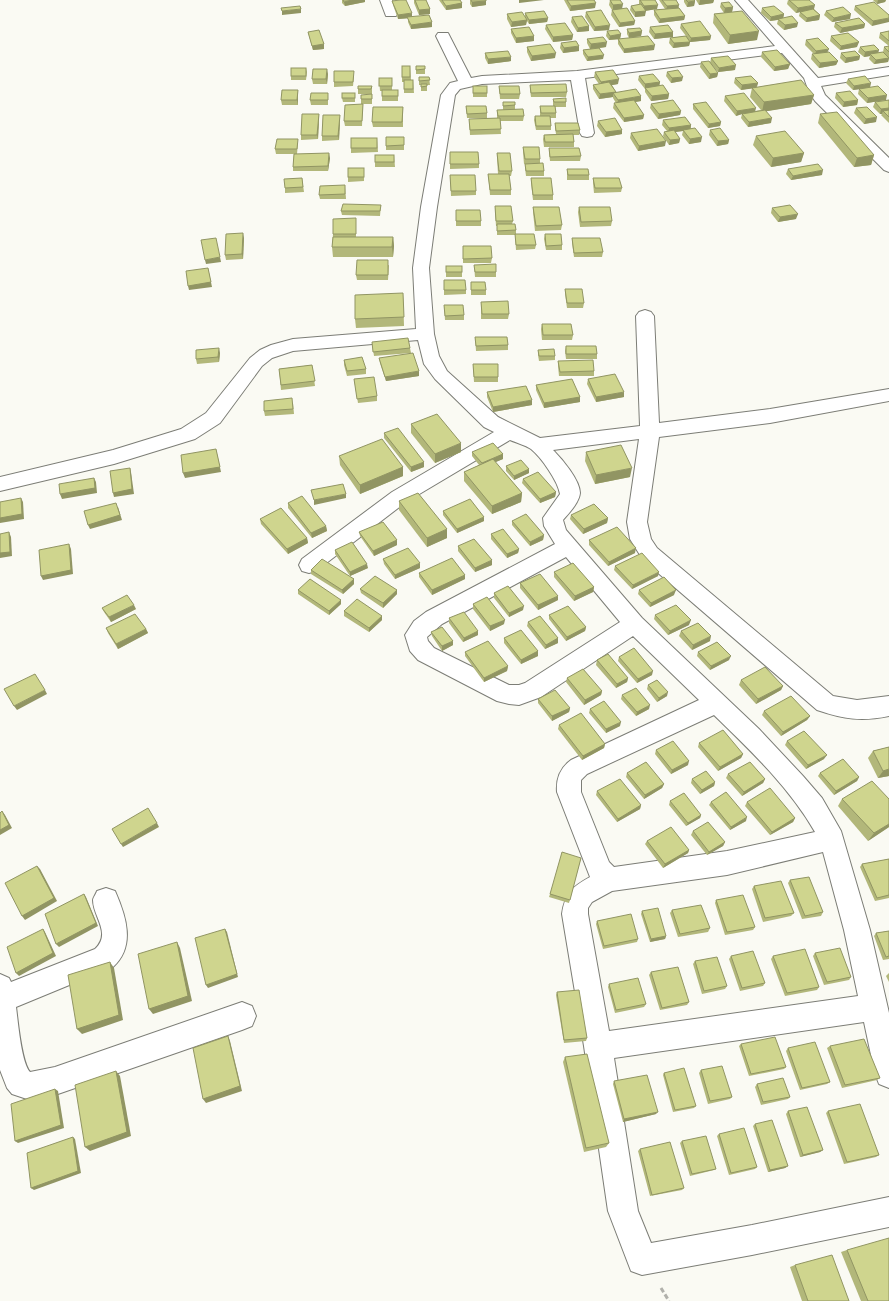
<svg xmlns="http://www.w3.org/2000/svg" width="889" height="1301" font-family="Manrope,sans-serif">
<style>
.lines{fill:none;stroke-linecap:round;stroke-linejoin:round}
.street-casing{stroke:#7c7d76;stroke-width:2}
.path{stroke:#b1b1ab;stroke-width:3;stroke-dasharray:5 2.5;stroke-linecap:butt}
.street{fill:#fff;fill-rule:evenodd}
.wall{fill:#b2b77a}
.shaded-wall{fill:#919563}
.building{fill:#cfd58e;stroke:#919563}
</style>
<rect width="100%" height="100%" fill="#fafaf3"/>
<g class="lines">
<defs>
<g id="street">
<path d="M 380,0 L 392,0 L 398,13 L 396,16 L 386,16 Z"/>
<path d="M 735,0 L 748,0 L 818,78 L 889,67 L 889,75 L 821,86 L 825,95 L 889,158 L 889,172 L 884,170 L 815,101 L 809,92 L 804,78 L 782,53 L 585,78 L 594,133 L 592,136 L 587,137 L 582,136 L 580,133 L 571,80 L 482,84 L 460,89 L 455,95 L 437,207 L 429,268 L 434,334 L 439,356 L 447,371 L 498,417 L 540,438 L 640,426 L 636,316 L 639,312 L 645,310 L 651,312 L 654,316 L 659,423 L 770,409 L 889,389 L 889,401 L 770,423 L 659,437 L 647,522 L 651,539 L 657,548 L 833,696 L 857,700 L 889,696 L 889,716 C 861,722 844,719 817,710 L 643,560 L 630,539 L 627,522 L 639,439 L 553,450 C 562,459 580,480 580,493 C 579,503 569,513 563,520 L 566,530 L 642,618 L 759,729 L 803,776 L 822,798 L 841,831 L 870,930 L 889,1013 L 889,1088 L 879,1084 L 875,1074 L 864,1022 L 614,1058 L 638,1211 L 651,1243 L 752,1225 L 889,1197 L 889,1227 L 752,1255 L 642,1275 L 631,1271 L 608,1211 L 584,1046 L 562,914 C 565,893 572,887 590,877 L 557,792 C 556,779 560,768 571,760 L 699,700 L 633,636 L 541,697 L 519,705 L 509,704 L 497,701 L 418,660 L 410,651 L 405,635 L 414,621 L 426,612 L 555,544 L 544,526 L 543,518 L 560,494 C 558,481 541,457 531,449 C 525,445 517,443 510,440 L 406,502 L 316,571 L 309,573 L 302,571 L 299,565 L 302,559 L 392,492 L 494,432 L 484,427 L 435,379 L 424,364 L 418,340 L 293,351 L 272,358 L 262,366 L 220,423 L 195,439 L 114,464 L 0,491 L 0,477 L 113,450 L 181,429 L 206,413 L 250,358 L 260,350 L 271,345 L 293,339 L 416,329 L 413,268 L 421,207 L 441,95 L 450,83 L 458,81 L 436,36 L 438,33 L 448,33 L 471,78 L 482,76 L 577,71 L 775,46 ZM 566,557 L 620,622 L 525,683 L 519,685 L 509,685 L 434,648 L 428,641 L 427,637 L 442,624 ZM 714,715 C 750,750 789,787 815,832 L 727,851 L 614,867 L 609,862 L 581,792 L 581,780 L 587,774 ZM 823,852 L 844,930 L 858,996 L 609,1031 L 588,914 L 588,908 L 592,902 L 612,891 L 727,875 Z"/>
<path d="M 106,888 L 115,891 C 126,916 136,946 113,967 L 16,1007 C 18,1021 21,1062 30,1072 L 55,1067 L 242,1002 L 252,1006 L 256,1016 L 252,1026 L 242,1030 L 55,1095 L 30,1100 L 12,1094 L 7,1088 L 0,1070 L 0,974 L 9,978 L 11,982 L 95,949 C 112,933 93,917 93,900 C 93,898 96,894 97,891 Z"/>
</g>
</defs>
<use href="#street" class="street-casing"/>
<path class="path" d="M 661,1288 L 669,1301"/>
<use href="#street" class="street"/>
</g>
<g class="wall">
<path d="M 342,0 L 365,0 L 365,2 L 345,6 L 342,3 Z"/>
<path d="M 414,0 L 426,0 L 430,9 L 430,14 L 419,15 L 414,3 Z"/>
<path d="M 439,0 L 460,0 L 462,8 L 446,10 Z"/>
<path d="M 470,0 L 486,0 L 486,5 L 472,7 L 470,4 Z"/>
<path d="M 564,0 L 594,0 L 595,8 L 570,11 Z"/>
<path d="M 610,0 L 622,9 L 635,21 L 634,25 L 619,27 L 611,15 L 612,10 L 609,5 Z"/>
<path d="M 639,0 L 655,0 L 657,9 L 645,11 L 645,16 L 635,17 L 630,10 L 631,6 L 640,5 L 639,4 Z"/>
<path d="M 659,0 L 676,0 L 679,8 L 685,16 L 684,20 L 659,23 L 654,15 L 654,10 L 665,9 Z"/>
<path d="M 684,0 L 694,0 L 695,1 L 694,6 L 687,7 L 684,2 Z"/>
<path d="M 696,0 L 714,0 L 713,3 L 699,5 Z"/>
<path d="M 788,0 L 814,9 L 820,15 L 819,20 L 806,22 L 799,16 L 800,12 L 796,13 L 787,4 Z"/>
<path d="M 873,0 L 886,0 L 885,2 L 877,4 Z"/>
<path d="M 392,1 L 412,16 L 432,27 L 411,29 L 408,22 L 408,18 L 398,19 L 393,5 Z"/>
<path d="M 721,3 L 733,7 L 732,12 L 757,40 L 728,44 L 713,23 L 714,14 L 724,13 L 720,7 Z"/>
<path d="M 855,6 L 889,15 L 872,26 L 854,10 Z"/>
<path d="M 762,8 L 784,14 L 783,18 L 797,27 L 784,30 L 777,24 L 778,20 L 770,21 L 761,13 Z"/>
<path d="M 826,11 L 850,19 L 832,22 L 824,15 Z"/>
<path d="M 586,12 L 609,30 L 594,31 L 585,17 Z"/>
<path d="M 525,13 L 548,18 L 547,22 L 529,24 L 525,18 Z"/>
<path d="M 507,14 L 527,20 L 526,25 L 511,27 L 507,19 Z"/>
<path d="M 572,17 L 589,26 L 589,31 L 577,32 L 571,22 Z"/>
<path d="M 835,23 L 865,24 L 864,28 L 840,33 L 834,27 Z"/>
<path d="M 681,24 L 711,36 L 710,40 L 690,42 L 689,46 L 673,48 L 669,43 L 670,38 L 686,36 L 680,28 Z"/>
<path d="M 546,25 L 573,35 L 572,40 L 553,42 L 545,29 Z"/>
<path d="M 650,27 L 673,32 L 673,37 L 654,39 L 649,32 Z"/>
<path d="M 511,29 L 534,36 L 534,41 L 516,43 L 511,33 Z"/>
<path d="M 627,29 L 642,31 L 641,36 L 629,38 L 627,34 Z"/>
<path d="M 607,31 L 621,34 L 620,39 L 609,40 L 606,36 Z"/>
<path d="M 889,31 L 889,58 L 888,62 L 874,64 L 869,59 L 870,56 L 864,57 L 858,52 L 860,47 L 878,53 L 883,52 L 884,47 L 889,46 L 879,38 L 880,33 Z"/>
<path d="M 308,32 L 324,44 L 324,49 L 313,50 L 309,36 Z"/>
<path d="M 831,36 L 857,47 L 840,50 L 830,41 Z"/>
<path d="M 587,39 L 606,47 L 600,48 L 603,59 L 587,61 L 583,54 L 583,50 L 590,49 L 587,43 Z"/>
<path d="M 618,39 L 654,50 L 624,53 L 618,44 Z"/>
<path d="M 806,40 L 828,52 L 838,61 L 836,65 L 819,68 L 811,59 L 812,54 L 814,54 L 805,45 Z"/>
<path d="M 561,43 L 579,51 L 563,53 L 560,48 Z"/>
<path d="M 527,47 L 555,58 L 531,61 L 527,52 Z"/>
<path d="M 762,52 L 790,64 L 788,69 L 774,71 L 761,57 Z"/>
<path d="M 485,53 L 511,61 L 488,64 L 485,58 Z"/>
<path d="M 841,53 L 860,56 L 859,60 L 845,63 L 840,58 Z"/>
<path d="M 711,58 L 735,70 L 718,72 L 710,63 Z"/>
<path d="M 701,62 L 718,73 L 717,77 L 709,79 L 700,67 Z"/>
<path d="M 402,66 L 410,66 L 411,80 L 413,80 L 414,93 L 404,93 L 404,82 L 402,82 Z"/>
<rect x="416" y="66" width="9" height="8"/>
<path d="M 306,68 L 307,72 L 306,80 L 291,80 L 291,76 Z"/>
<path d="M 595,72 L 618,84 L 612,85 L 616,92 L 616,93 L 641,101 L 635,102 L 644,115 L 643,119 L 624,122 L 613,108 L 614,103 L 616,103 L 613,98 L 613,97 L 599,99 L 593,89 L 593,85 L 599,84 L 594,77 Z"/>
<path d="M 667,72 L 682,81 L 671,83 L 666,76 Z"/>
<path d="M 328,74 L 327,84 L 313,84 L 312,79 Z"/>
<path d="M 354,76 L 353,86 L 334,87 L 334,82 Z"/>
<path d="M 639,76 L 660,82 L 659,86 L 669,94 L 668,99 L 651,101 L 645,92 L 645,89 L 638,80 Z"/>
<path d="M 419,77 L 429,77 L 430,85 L 427,85 L 427,91 L 421,91 L 421,85 L 419,85 Z"/>
<path d="M 379,78 L 392,78 L 392,90 L 398,90 L 398,101 L 382,101 L 382,91 L 380,91 Z"/>
<path d="M 735,78 L 758,83 L 757,87 L 814,95 L 811,104 L 766,111 L 771,123 L 748,127 L 741,118 L 742,114 L 736,116 L 724,101 L 725,96 L 755,111 L 761,110 L 750,97 L 752,88 L 741,90 L 734,83 Z"/>
<path d="M 848,79 L 870,87 L 886,100 L 867,103 L 858,94 L 859,89 L 853,90 L 846,83 Z"/>
<path d="M 530,85 L 567,92 L 566,97 L 531,97 L 530,90 Z"/>
<path d="M 372,86 L 372,94 L 358,94 L 358,89 Z"/>
<path d="M 473,86 L 487,93 L 487,97 L 473,97 Z"/>
<path d="M 499,86 L 520,94 L 519,99 L 500,99 Z"/>
<path d="M 298,90 L 298,105 L 282,105 L 281,100 Z"/>
<path d="M 836,93 L 858,100 L 857,105 L 843,107 L 835,98 Z"/>
<path d="M 372,94 L 372,104 L 361,104 L 361,99 Z"/>
<path d="M 328,98 L 328,105 L 311,105 L 310,100 Z"/>
<path d="M 342,98 L 355,98 L 355,102 L 343,102 Z"/>
<path d="M 553,99 L 566,102 L 566,107 L 555,107 L 556,113 L 556,118 L 550,118 L 551,126 L 551,130 L 536,130 L 534,120 L 535,116 L 540,116 L 540,106 L 553,106 Z"/>
<path d="M 889,100 L 889,123 L 881,115 L 882,114 L 880,114 L 873,107 L 875,102 Z"/>
<path d="M 503,102 L 515,102 L 515,109 L 524,116 L 523,121 L 500,121 L 501,134 L 470,135 L 469,119 L 497,118 L 497,110 L 503,110 Z"/>
<path d="M 363,104 L 362,126 L 345,126 L 344,121 Z"/>
<path d="M 651,104 L 681,111 L 680,115 L 658,119 L 650,108 Z"/>
<path d="M 693,104 L 721,122 L 720,126 L 708,128 L 693,109 Z"/>
<path d="M 466,106 L 487,113 L 487,118 L 467,118 Z"/>
<path d="M 403,107 L 403,127 L 373,127 L 372,122 Z"/>
<path d="M 856,108 L 876,122 L 864,124 L 854,113 Z"/>
<path d="M 319,114 L 319,119 L 318,139 L 301,140 L 301,135 Z"/>
<path d="M 820,114 L 874,155 L 871,165 L 854,167 L 818,123 Z"/>
<path d="M 340,120 L 339,140 L 322,141 L 322,136 Z"/>
<path d="M 663,120 L 691,125 L 691,129 L 701,142 L 689,144 L 682,135 L 683,131 L 675,132 L 680,139 L 679,143 L 669,145 L 663,136 L 664,132 L 667,131 L 662,125 Z"/>
<path d="M 598,121 L 622,134 L 605,137 L 597,126 Z"/>
<path d="M 555,123 L 580,130 L 579,135 L 573,135 L 574,142 L 574,147 L 544,147 L 543,139 L 544,135 L 556,134 L 555,128 Z"/>
<path d="M 710,130 L 729,140 L 728,144 L 717,146 L 709,135 Z"/>
<path d="M 631,133 L 665,146 L 638,151 L 630,138 Z"/>
<path d="M 756,136 L 804,153 L 801,162 L 771,167 L 753,145 Z"/>
<path d="M 404,137 L 404,150 L 386,150 L 386,146 Z"/>
<path d="M 377,138 L 378,152 L 351,153 L 351,148 Z"/>
<path d="M 298,143 L 297,154 L 330,158 L 328,171 L 293,171 L 293,167 L 294,154 L 276,154 L 275,149 Z"/>
<path d="M 523,147 L 540,159 L 540,164 L 544,171 L 544,176 L 526,176 L 525,168 L 525,164 L 524,164 L 523,152 Z"/>
<path d="M 549,148 L 581,156 L 580,161 L 550,161 L 549,153 Z"/>
<path d="M 450,152 L 479,164 L 479,168 L 450,169 Z"/>
<path d="M 497,153 L 512,171 L 511,176 L 509,176 L 511,190 L 511,195 L 490,195 L 488,174 L 498,174 L 497,157 Z"/>
<path d="M 394,155 L 395,167 L 375,167 L 375,162 Z"/>
<path d="M 364,168 L 364,181 L 348,182 L 348,177 Z"/>
<path d="M 567,169 L 589,175 L 589,180 L 567,180 Z"/>
<path d="M 788,169 L 822,175 L 791,180 L 786,174 Z"/>
<path d="M 450,175 L 476,191 L 476,195 L 451,196 Z"/>
<path d="M 302,178 L 304,192 L 285,193 L 285,188 Z"/>
<path d="M 531,178 L 553,195 L 553,200 L 533,200 L 531,183 Z"/>
<path d="M 593,178 L 622,188 L 621,192 L 594,193 L 593,183 Z"/>
<path d="M 345,185 L 346,199 L 320,199 L 319,195 Z"/>
<path d="M 381,205 L 380,216 L 342,215 L 341,211 Z"/>
<path d="M 495,206 L 513,221 L 512,224 L 516,230 L 516,234 L 536,245 L 535,249 L 516,250 L 515,235 L 497,235 L 497,226 L 496,226 L 495,211 Z"/>
<path d="M 533,207 L 562,225 L 561,230 L 535,231 L 533,212 Z"/>
<path d="M 579,207 L 612,221 L 611,226 L 580,227 L 578,212 Z"/>
<path d="M 772,208 L 796,219 L 778,222 L 771,213 Z"/>
<path d="M 456,210 L 481,221 L 481,226 L 456,226 Z"/>
<path d="M 356,223 L 356,237 L 393,237 L 394,246 L 393,257 L 333,257 L 332,247 L 333,234 Z"/>
<path d="M 545,234 L 562,245 L 562,250 L 546,250 L 544,239 Z"/>
<path d="M 244,238 L 243,259 L 226,260 L 225,255 Z"/>
<path d="M 572,238 L 603,252 L 602,257 L 574,257 L 572,243 Z"/>
<path d="M 463,251 L 492,258 L 491,263 L 463,263 Z"/>
<path d="M 389,265 L 388,280 L 357,280 L 356,275 Z"/>
<path d="M 474,265 L 496,272 L 496,277 L 475,277 Z"/>
<rect x="446" y="266" width="16" height="11"/>
<path d="M 444,280 L 466,290 L 466,294 L 444,295 Z"/>
<path d="M 471,282 L 486,290 L 486,295 L 471,295 Z"/>
<path d="M 565,289 L 584,303 L 583,308 L 567,308 L 565,294 Z"/>
<path d="M 403,293 L 404,326 L 356,328 L 355,319 Z"/>
<path d="M 481,302 L 509,314 L 508,319 L 481,319 Z"/>
<path d="M 444,305 L 464,315 L 464,320 L 445,320 Z"/>
<path d="M 542,324 L 573,335 L 572,340 L 542,340 L 541,329 Z"/>
<path d="M 475,337 L 508,345 L 508,350 L 476,351 Z"/>
<path d="M 372,342 L 410,348 L 411,353 L 374,356 Z"/>
<path d="M 566,346 L 597,354 L 597,359 L 566,359 L 565,351 Z"/>
<path d="M 538,350 L 555,356 L 555,360 L 539,361 L 538,355 Z"/>
<path d="M 220,353 L 219,362 L 197,364 L 196,359 Z"/>
<path d="M 379,358 L 419,376 L 386,381 L 380,363 Z"/>
<path d="M 344,360 L 366,369 L 366,374 L 347,376 L 344,365 Z"/>
<path d="M 558,361 L 594,371 L 594,376 L 559,376 L 558,366 Z"/>
<path d="M 473,364 L 498,377 L 498,382 L 474,382 Z"/>
<path d="M 312,365 L 315,386 L 281,390 L 279,369 Z"/>
<path d="M 354,379 L 377,396 L 377,401 L 358,403 Z"/>
<path d="M 588,379 L 624,397 L 596,402 L 587,384 Z"/>
<path d="M 536,385 L 580,397 L 580,402 L 544,408 L 536,390 Z"/>
<path d="M 487,392 L 532,405 L 493,412 L 487,397 Z"/>
<path d="M 293,403 L 294,414 L 265,416 L 264,411 Z"/>
<path d="M 411,424 L 461,452 L 435,463 L 411,433 Z"/>
<path d="M 384,433 L 424,467 L 411,472 L 384,438 Z"/>
<path d="M 472,452 L 503,454 L 503,459 L 495,462 L 522,493 L 521,502 L 492,514 L 464,481 L 464,472 L 479,465 L 472,456 Z"/>
<path d="M 586,452 L 630,477 L 595,484 L 585,461 Z"/>
<path d="M 339,456 L 403,467 L 403,476 L 360,494 L 340,465 Z"/>
<path d="M 506,466 L 529,469 L 529,473 L 514,480 L 506,471 Z"/>
<path d="M 523,479 L 556,492 L 555,497 L 540,503 L 522,483 Z"/>
<path d="M 399,501 L 447,538 L 427,547 L 399,510 Z"/>
<path d="M 288,503 L 326,526 L 327,531 L 312,538 L 288,508 Z"/>
<path d="M 443,511 L 484,521 L 457,533 L 443,515 Z"/>
<path d="M 571,515 L 608,518 L 607,523 L 583,534 L 570,519 Z"/>
<path d="M 260,519 L 307,538 L 308,543 L 288,554 L 261,524 Z"/>
<path d="M 512,521 L 544,535 L 543,540 L 530,546 L 512,525 Z"/>
<path d="M 359,532 L 397,540 L 397,545 L 374,556 L 360,536 Z"/>
<path d="M 491,534 L 519,549 L 518,553 L 507,558 L 491,539 Z"/>
<path d="M 589,540 L 635,553 L 608,566 L 589,545 Z"/>
<path d="M 458,546 L 492,565 L 475,572 L 458,551 Z"/>
<path d="M 335,550 L 368,568 L 350,576 L 335,554 Z"/>
<path d="M 383,559 L 420,568 L 395,579 L 384,564 Z"/>
<path d="M 615,566 L 658,576 L 632,589 L 614,570 Z"/>
<path d="M 311,570 L 354,579 L 354,584 L 343,594 L 311,574 Z"/>
<path d="M 554,572 L 594,587 L 593,592 L 574,601 L 554,577 Z"/>
<path d="M 419,573 L 465,575 L 465,579 L 432,595 L 419,577 Z"/>
<path d="M 520,583 L 558,600 L 538,610 L 520,588 Z"/>
<path d="M 360,589 L 397,590 L 397,594 L 383,608 L 361,593 Z"/>
<path d="M 298,590 L 341,604 L 329,615 L 298,594 Z"/>
<path d="M 639,590 L 674,595 L 650,607 L 638,594 Z"/>
<path d="M 494,593 L 523,610 L 509,617 L 494,598 Z"/>
<path d="M 473,604 L 504,624 L 490,631 L 473,609 Z"/>
<path d="M 102,608 L 136,609 L 111,622 L 104,612 Z"/>
<path d="M 344,611 L 382,616 L 382,620 L 369,632 L 344,616 Z"/>
<path d="M 549,615 L 586,627 L 585,631 L 566,641 L 549,619 Z"/>
<path d="M 655,615 L 689,625 L 668,635 L 654,619 Z"/>
<path d="M 449,618 L 478,631 L 478,635 L 463,642 L 449,623 Z"/>
<path d="M 528,622 L 558,638 L 558,643 L 545,649 L 527,626 Z"/>
<path d="M 106,628 L 146,629 L 148,633 L 118,649 L 108,633 Z"/>
<path d="M 681,631 L 710,641 L 692,650 L 679,636 Z"/>
<path d="M 431,632 L 453,645 L 442,651 L 432,636 Z"/>
<path d="M 504,638 L 538,651 L 538,656 L 521,664 L 504,643 Z"/>
<path d="M 465,652 L 508,666 L 507,671 L 484,682 L 465,656 Z"/>
<path d="M 698,652 L 729,660 L 710,670 L 697,656 Z"/>
<path d="M 619,657 L 652,675 L 637,683 L 618,661 Z"/>
<path d="M 597,660 L 628,678 L 627,682 L 616,688 L 596,665 Z"/>
<path d="M 567,678 L 602,691 L 601,695 L 584,705 L 566,682 Z"/>
<path d="M 741,680 L 783,686 L 781,690 L 756,704 L 739,685 Z"/>
<path d="M 648,685 L 667,696 L 657,702 L 647,689 Z"/>
<path d="M 622,695 L 649,709 L 636,716 L 621,699 Z"/>
<path d="M 538,699 L 570,708 L 569,712 L 552,721 L 538,703 Z"/>
<path d="M 590,709 L 620,726 L 606,733 L 589,713 Z"/>
<path d="M 764,711 L 810,716 L 807,720 L 781,736 L 762,715 Z"/>
<path d="M 559,725 L 605,744 L 604,748 L 582,760 L 558,729 Z"/>
<path d="M 787,741 L 824,759 L 806,769 L 785,745 Z"/>
<path d="M 699,743 L 743,754 L 741,758 L 718,771 L 698,747 Z"/>
<path d="M 889,747 L 889,776 L 878,778 L 868,758 L 873,751 Z"/>
<path d="M 656,750 L 688,765 L 671,774 L 655,754 Z"/>
<path d="M 627,773 L 664,784 L 662,788 L 644,799 L 626,777 Z"/>
<path d="M 820,773 L 859,777 L 857,781 L 834,795 L 818,776 Z"/>
<path d="M 728,774 L 765,779 L 763,783 L 742,796 L 726,778 Z"/>
<path d="M 692,779 L 715,782 L 714,786 L 700,794 L 691,783 Z"/>
<path d="M 597,791 L 641,805 L 640,809 L 617,822 L 596,795 Z"/>
<path d="M 842,799 L 889,799 L 889,827 L 868,841 L 838,806 Z"/>
<path d="M 670,801 L 701,815 L 700,818 L 686,826 L 669,805 Z"/>
<path d="M 711,802 L 746,821 L 730,830 L 709,805 Z"/>
<path d="M 747,802 L 795,818 L 793,822 L 770,835 L 745,806 Z"/>
<path d="M 693,831 L 725,842 L 723,846 L 707,855 L 691,835 Z"/>
<path d="M 647,841 L 689,850 L 688,853 L 663,868 L 645,844 Z"/>
<path d="M 581,858 L 569,903 L 549,897 L 550,894 Z"/>
<path d="M 889,859 L 889,898 L 875,901 L 860,867 L 862,864 Z"/>
<path d="M 790,880 L 823,912 L 821,916 L 802,919 L 788,883 Z"/>
<path d="M 754,886 L 794,913 L 791,916 L 763,922 L 752,889 Z"/>
<path d="M 716,900 L 755,927 L 753,930 L 725,935 L 715,903 Z"/>
<path d="M 672,910 L 710,928 L 708,932 L 678,937 L 670,913 Z"/>
<path d="M 642,911 L 666,936 L 665,939 L 650,942 L 641,914 Z"/>
<path d="M 597,921 L 638,939 L 637,942 L 603,949 L 596,924 Z"/>
<path d="M 889,931 L 889,959 L 883,960 L 874,936 L 876,933 Z"/>
<path d="M 815,953 L 851,977 L 849,980 L 824,985 L 813,956 Z"/>
<path d="M 731,956 L 765,983 L 763,986 L 740,991 L 729,959 Z"/>
<path d="M 773,956 L 819,987 L 817,990 L 785,996 L 771,959 Z"/>
<path d="M 695,961 L 727,986 L 725,989 L 702,994 L 693,964 Z"/>
<path d="M 651,972 L 689,1002 L 687,1005 L 660,1010 L 649,975 Z"/>
<path d="M 889,973 L 889,982 L 886,976 Z"/>
<path d="M 609,984 L 646,1004 L 644,1007 L 615,1013 L 608,987 Z"/>
<path d="M 557,992 L 587,1038 L 586,1041 L 564,1043 L 556,995 Z"/>
<path d="M 741,1044 L 786,1067 L 784,1069 L 749,1076 L 739,1046 Z"/>
<path d="M 830,1046 L 880,1078 L 877,1080 L 842,1088 L 827,1048 Z"/>
<path d="M 788,1048 L 830,1082 L 827,1084 L 800,1090 L 786,1051 Z"/>
<path d="M 565,1057 L 609,1143 L 606,1147 L 584,1152 L 563,1062 Z"/>
<path d="M 701,1070 L 732,1097 L 730,1099 L 708,1104 L 699,1073 Z"/>
<path d="M 664,1073 L 696,1106 L 694,1108 L 673,1112 L 663,1075 Z"/>
<path d="M 614,1081 L 656,1114 L 623,1122 L 613,1084 Z"/>
<path d="M 757,1084 L 790,1097 L 788,1099 L 761,1105 L 755,1087 Z"/>
<path d="M 788,1111 L 823,1150 L 820,1152 L 800,1157 L 786,1114 Z"/>
<path d="M 828,1111 L 879,1155 L 876,1157 L 844,1164 L 826,1113 Z"/>
<path d="M 755,1124 L 788,1166 L 785,1168 L 768,1172 L 753,1126 Z"/>
<path d="M 719,1134 L 757,1167 L 755,1169 L 729,1175 L 717,1136 Z"/>
<path d="M 682,1141 L 716,1169 L 714,1170 L 690,1176 L 680,1143 Z"/>
<path d="M 640,1149 L 684,1188 L 682,1190 L 650,1196 L 638,1151 Z"/>
<path d="M 847,1250 L 889,1301 L 861,1301 L 841,1252 Z"/>
<path d="M 795,1265 L 849,1301 L 802,1301 L 790,1267 Z"/>
</g>
<g class="shaded-wall">
<path d="M 352,0 L 365,0 L 365,2 L 345,6 L 344,2 Z"/>
<path d="M 519,0 L 544,0 L 519,3 Z"/>
<path d="M 700,0 L 714,0 L 713,3 L 699,5 Z"/>
<path d="M 878,0 L 886,0 L 885,2 L 877,4 Z"/>
<path d="M 486,1 L 486,5 L 472,7 L 472,2 Z"/>
<path d="M 695,1 L 694,6 L 687,7 L 688,2 Z"/>
<path d="M 462,3 L 462,8 L 446,10 L 446,6 Z"/>
<path d="M 596,3 L 595,8 L 570,11 L 571,6 Z"/>
<path d="M 623,4 L 622,9 L 613,10 L 613,5 Z"/>
<path d="M 658,5 L 657,9 L 644,11 L 644,6 Z"/>
<path d="M 679,5 L 678,9 L 666,11 L 667,6 Z"/>
<path d="M 815,5 L 814,9 L 796,13 L 798,8 Z"/>
<path d="M 733,7 L 732,12 L 724,13 L 725,8 Z"/>
<path d="M 301,9 L 301,13 L 282,15 L 282,11 Z"/>
<path d="M 430,9 L 430,14 L 419,15 L 419,10 Z"/>
<path d="M 646,11 L 645,16 L 635,17 L 635,12 Z"/>
<path d="M 412,13 L 412,18 L 398,19 L 398,15 Z"/>
<path d="M 784,14 L 783,19 L 770,21 L 771,17 Z"/>
<path d="M 851,14 L 850,19 L 832,22 L 834,18 Z"/>
<path d="M 820,15 L 819,20 L 806,22 L 807,18 Z"/>
<path d="M 685,16 L 684,20 L 659,23 L 660,19 Z"/>
<path d="M 548,18 L 547,22 L 529,24 L 529,20 Z"/>
<path d="M 889,18 L 889,22 L 872,26 L 873,21 Z"/>
<path d="M 527,20 L 526,25 L 511,27 L 512,22 Z"/>
<path d="M 635,21 L 634,25 L 619,27 L 620,23 Z"/>
<path d="M 432,22 L 432,27 L 411,29 L 411,25 Z"/>
<path d="M 798,23 L 797,27 L 784,30 L 785,25 Z"/>
<path d="M 865,24 L 864,28 L 840,33 L 842,28 Z"/>
<path d="M 610,25 L 609,30 L 594,31 L 595,27 Z"/>
<path d="M 589,26 L 589,31 L 577,32 L 578,28 Z"/>
<path d="M 642,31 L 641,36 L 629,38 L 629,33 Z"/>
<path d="M 759,31 L 757,40 L 728,44 L 730,35 Z"/>
<path d="M 673,32 L 673,37 L 654,39 L 655,34 Z"/>
<path d="M 621,34 L 620,39 L 609,40 L 610,36 Z"/>
<path d="M 573,35 L 572,40 L 553,42 L 553,37 Z"/>
<path d="M 534,36 L 534,41 L 516,43 L 516,38 Z"/>
<path d="M 711,36 L 710,40 L 690,42 L 691,38 Z"/>
<path d="M 607,42 L 606,47 L 590,49 L 591,44 Z"/>
<path d="M 690,42 L 689,46 L 673,48 L 674,43 Z"/>
<path d="M 859,42 L 857,47 L 840,50 L 841,46 Z"/>
<path d="M 324,44 L 324,49 L 313,50 L 312,46 Z"/>
<path d="M 655,45 L 654,50 L 624,53 L 624,49 Z"/>
<path d="M 579,46 L 579,51 L 563,53 L 564,48 Z"/>
<path d="M 829,49 L 827,53 L 815,55 L 816,51 Z"/>
<path d="M 879,50 L 878,54 L 870,54 L 870,56 L 864,57 L 865,52 Z"/>
<path d="M 556,53 L 555,58 L 531,61 L 532,56 Z"/>
<path d="M 604,55 L 603,59 L 587,61 L 588,57 Z"/>
<path d="M 860,56 L 859,60 L 845,63 L 846,58 Z"/>
<path d="M 511,57 L 511,61 L 488,64 L 488,59 Z"/>
<path d="M 889,58 L 888,62 L 874,64 L 876,60 Z"/>
<path d="M 838,61 L 836,65 L 819,68 L 820,63 Z"/>
<path d="M 790,64 L 788,69 L 774,71 L 775,67 Z"/>
<path d="M 736,65 L 735,70 L 718,72 L 719,68 Z"/>
<path d="M 327,69 L 328,74 L 327,84 L 326,79 Z"/>
<path d="M 718,73 L 717,77 L 709,79 L 710,74 Z"/>
<path d="M 683,77 L 682,81 L 671,83 L 672,78 Z"/>
<path d="M 619,79 L 618,84 L 601,87 L 601,82 Z"/>
<path d="M 660,82 L 659,87 L 645,88 L 645,89 L 645,84 Z"/>
<path d="M 758,83 L 756,88 L 741,90 L 742,85 Z"/>
<path d="M 871,83 L 870,88 L 853,90 L 854,86 Z"/>
<path d="M 298,90 L 298,105 L 297,100 Z"/>
<path d="M 616,92 L 616,96 L 613,93 L 613,97 L 599,99 L 600,94 Z"/>
<path d="M 669,94 L 668,99 L 651,101 L 652,96 Z"/>
<path d="M 814,95 L 811,104 L 762,112 L 764,102 Z"/>
<path d="M 887,95 L 886,100 L 867,103 L 868,98 Z"/>
<path d="M 641,96 L 641,101 L 617,105 L 618,100 Z"/>
<path d="M 858,100 L 857,105 L 843,107 L 844,102 Z"/>
<path d="M 756,108 L 755,112 L 742,114 L 736,116 L 737,111 Z"/>
<path d="M 889,108 L 889,112 L 883,111 L 882,114 L 880,114 L 881,109 Z"/>
<path d="M 681,111 L 680,115 L 658,119 L 659,114 Z"/>
<path d="M 319,114 L 319,119 L 318,139 L 317,135 Z"/>
<path d="M 340,115 L 340,120 L 339,140 L 338,136 Z"/>
<path d="M 644,115 L 643,119 L 624,122 L 624,118 Z"/>
<path d="M 877,117 L 876,122 L 864,124 L 866,119 Z"/>
<path d="M 772,118 L 771,123 L 748,127 L 749,122 Z"/>
<path d="M 721,122 L 720,126 L 708,128 L 709,124 Z"/>
<path d="M 691,125 L 690,130 L 668,133 L 669,128 Z"/>
<path d="M 622,130 L 622,134 L 605,137 L 606,132 Z"/>
<path d="M 702,137 L 701,142 L 689,144 L 690,139 Z"/>
<path d="M 680,139 L 679,143 L 669,145 L 670,140 Z"/>
<path d="M 729,140 L 728,144 L 717,146 L 718,141 Z"/>
<path d="M 666,141 L 665,146 L 638,151 L 639,146 Z"/>
<path d="M 329,153 L 330,158 L 328,171 L 328,166 Z"/>
<path d="M 804,153 L 801,162 L 771,167 L 773,158 Z"/>
<path d="M 874,155 L 871,165 L 854,167 L 857,158 Z"/>
<path d="M 823,170 L 822,175 L 791,180 L 793,176 Z"/>
<path d="M 798,214 L 796,219 L 778,222 L 780,217 Z"/>
<path d="M 243,233 L 244,238 L 243,259 L 242,254 Z"/>
<path d="M 393,237 L 394,246 L 393,257 L 392,247 Z"/>
<path d="M 220,257 L 221,262 L 206,264 L 205,260 Z"/>
<path d="M 208,268 L 212,287 L 189,290 L 188,286 Z"/>
<path d="M 219,348 L 220,353 L 219,362 L 218,357 Z"/>
<path d="M 419,371 L 419,376 L 386,381 L 385,377 Z"/>
<path d="M 624,392 L 624,397 L 596,402 L 596,397 Z"/>
<path d="M 580,397 L 580,402 L 544,408 L 544,403 Z"/>
<path d="M 532,400 L 532,405 L 493,412 L 493,407 Z"/>
<path d="M 461,443 L 461,452 L 435,463 L 435,454 Z"/>
<path d="M 216,449 L 221,472 L 185,478 L 183,473 Z"/>
<path d="M 503,454 L 503,459 L 482,468 L 482,463 Z"/>
<path d="M 424,462 L 424,467 L 411,472 L 411,467 Z"/>
<path d="M 403,467 L 403,476 L 360,494 L 360,485 Z"/>
<path d="M 130,468 L 131,472 L 134,494 L 114,497 L 113,493 Z"/>
<path d="M 632,468 L 630,477 L 595,484 L 596,475 Z"/>
<path d="M 529,469 L 529,473 L 514,480 L 514,476 Z"/>
<path d="M 94,478 L 96,482 L 97,493 L 62,499 L 60,494 Z"/>
<path d="M 556,492 L 555,497 L 540,503 L 540,499 Z"/>
<path d="M 522,493 L 521,502 L 492,514 L 492,506 Z"/>
<path d="M 346,494 L 346,498 L 314,505 L 314,500 Z"/>
<path d="M 21,498 L 23,502 L 24,519 L 0,523 L 0,518 Z"/>
<path d="M 118,507 L 122,520 L 90,529 L 88,525 Z"/>
<path d="M 484,517 L 484,521 L 457,533 L 457,529 Z"/>
<path d="M 608,518 L 607,523 L 583,534 L 584,529 Z"/>
<path d="M 326,526 L 327,531 L 312,538 L 311,533 Z"/>
<path d="M 447,529 L 447,538 L 427,547 L 427,538 Z"/>
<path d="M 9,532 L 11,537 L 12,556 L 0,558 L 0,553 Z"/>
<path d="M 544,535 L 543,540 L 530,546 L 530,542 Z"/>
<path d="M 307,538 L 308,543 L 288,554 L 287,549 Z"/>
<path d="M 397,540 L 397,545 L 374,556 L 373,551 Z"/>
<path d="M 69,544 L 71,549 L 73,574 L 43,580 L 41,576 Z"/>
<path d="M 636,548 L 635,553 L 608,566 L 609,562 Z"/>
<path d="M 519,549 L 518,553 L 507,558 L 507,554 Z"/>
<path d="M 492,560 L 492,565 L 475,572 L 475,568 Z"/>
<path d="M 420,563 L 420,568 L 395,579 L 395,575 Z"/>
<path d="M 367,564 L 368,568 L 350,576 L 350,572 Z"/>
<path d="M 659,572 L 658,576 L 632,589 L 633,585 Z"/>
<path d="M 465,575 L 465,579 L 432,595 L 432,590 Z"/>
<path d="M 354,579 L 354,584 L 343,594 L 342,590 Z"/>
<path d="M 594,587 L 593,592 L 574,601 L 575,596 Z"/>
<path d="M 397,590 L 397,594 L 383,608 L 383,603 Z"/>
<path d="M 676,590 L 674,595 L 650,607 L 651,603 Z"/>
<path d="M 558,596 L 558,600 L 538,610 L 538,605 Z"/>
<path d="M 341,600 L 341,604 L 329,615 L 329,611 Z"/>
<path d="M 134,605 L 136,609 L 111,622 L 109,617 Z"/>
<path d="M 524,606 L 523,610 L 509,617 L 509,613 Z"/>
<path d="M 382,616 L 382,620 L 369,632 L 369,628 Z"/>
<path d="M 505,620 L 504,624 L 490,631 L 490,626 Z"/>
<path d="M 691,620 L 689,625 L 668,635 L 670,631 Z"/>
<path d="M 586,627 L 585,631 L 566,641 L 567,637 Z"/>
<path d="M 146,629 L 148,633 L 118,649 L 116,644 Z"/>
<path d="M 478,631 L 478,635 L 463,642 L 464,638 Z"/>
<path d="M 711,636 L 710,641 L 692,650 L 693,645 Z"/>
<path d="M 558,638 L 558,643 L 545,649 L 546,645 Z"/>
<path d="M 453,641 L 453,645 L 442,651 L 442,646 Z"/>
<path d="M 538,651 L 538,656 L 521,664 L 521,660 Z"/>
<path d="M 731,656 L 729,660 L 710,670 L 711,666 Z"/>
<path d="M 508,666 L 507,671 L 484,682 L 484,678 Z"/>
<path d="M 653,671 L 652,675 L 637,683 L 638,679 Z"/>
<path d="M 628,678 L 627,682 L 616,688 L 617,684 Z"/>
<path d="M 783,686 L 781,690 L 756,704 L 758,699 Z"/>
<path d="M 45,690 L 47,694 L 17,710 L 14,706 Z"/>
<path d="M 602,691 L 601,695 L 584,705 L 585,700 Z"/>
<path d="M 668,692 L 667,696 L 657,702 L 659,698 Z"/>
<path d="M 650,705 L 649,709 L 636,716 L 637,712 Z"/>
<path d="M 570,708 L 569,712 L 552,721 L 552,716 Z"/>
<path d="M 810,716 L 807,720 L 781,736 L 783,732 Z"/>
<path d="M 621,722 L 620,726 L 606,733 L 606,729 Z"/>
<path d="M 605,744 L 604,748 L 582,760 L 583,756 Z"/>
<path d="M 743,754 L 741,758 L 718,771 L 720,767 Z"/>
<path d="M 827,755 L 824,759 L 806,769 L 808,765 Z"/>
<path d="M 689,761 L 688,765 L 671,774 L 672,770 Z"/>
<path d="M 889,769 L 889,776 L 878,778 L 883,771 Z"/>
<path d="M 859,777 L 857,781 L 834,795 L 836,791 Z"/>
<path d="M 765,779 L 763,783 L 742,796 L 744,792 Z"/>
<path d="M 715,782 L 714,786 L 700,794 L 702,790 Z"/>
<path d="M 664,784 L 662,788 L 644,799 L 645,795 Z"/>
<path d="M 641,805 L 640,809 L 617,822 L 618,819 Z"/>
<path d="M 2,811 L 5,815 L 12,828 L 0,835 L 0,830 Z"/>
<path d="M 701,815 L 700,818 L 686,826 L 688,823 Z"/>
<path d="M 747,817 L 746,821 L 730,830 L 731,827 Z"/>
<path d="M 795,818 L 793,822 L 770,835 L 772,832 Z"/>
<path d="M 157,823 L 159,827 L 123,847 L 121,844 Z"/>
<path d="M 889,824 L 889,827 L 868,841 L 874,833 Z"/>
<path d="M 725,842 L 723,846 L 707,855 L 709,852 Z"/>
<path d="M 689,850 L 688,853 L 663,868 L 665,864 Z"/>
<path d="M 37,866 L 40,869 L 57,901 L 25,920 L 22,916 Z"/>
<path d="M 84,894 L 86,897 L 98,926 L 59,947 L 56,944 Z"/>
<path d="M 43,929 L 45,932 L 56,956 L 19,976 L 16,973 Z"/>
<path d="M 225,929 L 227,932 L 238,977 L 208,988 L 206,985 Z"/>
<path d="M 666,936 L 665,939 L 650,942 L 651,939 Z"/>
<path d="M 177,942 L 180,948 L 192,1001 L 153,1014 L 149,1009 Z"/>
<path d="M 110,962 L 114,968 L 123,1020 L 82,1034 L 77,1029 Z"/>
<path d="M 228,1036 L 230,1041 L 242,1091 L 206,1103 L 203,1099 Z"/>
<path d="M 116,1071 L 120,1076 L 131,1136 L 90,1151 L 85,1147 Z"/>
<path d="M 55,1089 L 58,1091 L 64,1128 L 18,1143 L 15,1141 Z"/>
<path d="M 658,1112 L 656,1114 L 623,1122 L 624,1119 Z"/>
<path d="M 73,1137 L 75,1139 L 81,1173 L 34,1190 L 31,1188 Z"/>
<path d="M 823,1150 L 820,1152 L 800,1157 L 803,1155 Z"/>
<path d="M 788,1166 L 785,1168 L 768,1172 L 770,1170 Z"/>
</g>
<g class="building">
<path d="M 343,0 L 352,0 L 344,2 Z"/>
<path d="M 400,0 L 406,0 L 412,13 L 398,15 L 392,1 Z"/>
<path d="M 415,0 L 426,0 L 430,9 L 419,10 Z"/>
<path d="M 442,0 L 460,0 L 462,3 L 446,6 Z"/>
<path d="M 471,0 L 486,0 L 486,1 L 472,2 Z"/>
<path d="M 567,0 L 594,0 L 596,3 L 571,6 Z"/>
<path d="M 610,0 L 620,0 L 623,4 L 613,5 Z"/>
<path d="M 640,0 L 655,0 L 658,5 L 644,6 Z"/>
<path d="M 662,0 L 676,0 L 679,5 L 667,6 Z"/>
<path d="M 686,0 L 694,0 L 695,1 L 688,2 Z"/>
<path d="M 789,0 L 809,0 L 815,5 L 798,8 Z"/>
<path d="M 729,2 L 733,7 L 725,8 L 721,3 Z"/>
<path d="M 874,2 L 889,15 L 889,18 L 873,21 L 855,6 Z"/>
<path d="M 641,4 L 646,11 L 635,12 L 631,6 Z"/>
<path d="M 300,6 L 301,9 L 282,11 L 281,8 Z"/>
<path d="M 774,6 L 784,14 L 771,17 L 762,8 Z"/>
<path d="M 843,7 L 851,14 L 834,18 L 826,11 Z"/>
<path d="M 627,8 L 635,21 L 620,23 L 612,10 Z"/>
<path d="M 679,8 L 685,16 L 660,19 L 654,10 Z"/>
<path d="M 813,9 L 820,15 L 807,18 L 800,12 Z"/>
<path d="M 601,10 L 610,25 L 595,27 L 586,12 Z"/>
<path d="M 544,11 L 548,18 L 529,20 L 525,13 Z"/>
<path d="M 742,11 L 759,31 L 730,35 L 714,14 Z"/>
<path d="M 522,12 L 527,20 L 512,22 L 507,14 Z"/>
<path d="M 429,15 L 432,22 L 411,25 L 407,17 Z"/>
<path d="M 582,16 L 589,26 L 578,28 L 572,17 Z"/>
<path d="M 792,16 L 798,23 L 785,25 L 778,19 Z"/>
<path d="M 859,18 L 865,24 L 842,28 L 835,23 Z"/>
<path d="M 700,21 L 711,36 L 691,38 L 681,24 Z"/>
<path d="M 565,23 L 573,35 L 553,37 L 546,25 Z"/>
<path d="M 668,25 L 673,32 L 655,34 L 650,27 Z"/>
<path d="M 529,27 L 534,36 L 516,38 L 511,29 Z"/>
<path d="M 640,28 L 642,31 L 629,33 L 627,29 Z"/>
<path d="M 319,30 L 324,44 L 312,46 L 308,32 Z"/>
<path d="M 618,30 L 621,34 L 610,36 L 607,31 Z"/>
<path d="M 889,31 L 889,41 L 880,33 Z"/>
<path d="M 848,33 L 859,42 L 841,46 L 831,36 Z"/>
<path d="M 648,36 L 655,45 L 624,49 L 618,39 Z"/>
<path d="M 686,36 L 690,42 L 674,43 L 670,38 Z"/>
<path d="M 603,37 L 607,42 L 591,44 L 587,39 Z"/>
<path d="M 818,38 L 829,49 L 816,51 L 806,40 Z"/>
<path d="M 576,41 L 579,46 L 564,48 L 561,43 Z"/>
<path d="M 550,44 L 556,53 L 532,56 L 527,47 Z"/>
<path d="M 874,45 L 879,50 L 865,52 L 860,47 Z"/>
<path d="M 889,46 L 889,52 L 884,47 Z"/>
<path d="M 599,48 L 604,55 L 588,57 L 583,50 Z"/>
<path d="M 777,50 L 790,64 L 775,67 L 762,52 Z"/>
<path d="M 508,51 L 511,57 L 488,59 L 485,53 Z"/>
<path d="M 855,51 L 860,56 L 846,58 L 841,53 Z"/>
<path d="M 829,52 L 838,61 L 820,63 L 812,54 Z"/>
<path d="M 883,52 L 889,58 L 876,60 L 870,54 Z"/>
<path d="M 728,56 L 736,65 L 719,68 L 711,58 Z"/>
<path d="M 709,61 L 718,73 L 710,74 L 701,62 Z"/>
<rect x="402" y="66" width="8" height="11"/>
<path d="M 416,66 L 425,66 L 425,69 L 416,70 Z"/>
<rect x="291" y="68" width="15" height="8"/>
<path d="M 313,69 L 327,69 L 326,79 L 312,79 Z"/>
<path d="M 613,70 L 619,79 L 601,82 L 595,72 Z"/>
<path d="M 678,70 L 683,77 L 672,78 L 667,72 Z"/>
<path d="M 334,71 L 354,71 L 353,82 L 334,82 Z"/>
<path d="M 653,74 L 660,82 L 645,84 L 639,76 Z"/>
<path d="M 751,76 L 758,83 L 742,85 L 735,78 Z"/>
<path d="M 865,76 L 871,83 L 854,86 L 848,79 Z"/>
<path d="M 419,77 L 429,77 L 430,80 L 419,81 Z"/>
<rect x="379" y="78" width="13" height="8"/>
<rect x="404" y="80" width="9" height="9"/>
<path d="M 801,80 L 814,95 L 764,102 L 752,88 Z"/>
<path d="M 609,82 L 616,92 L 600,94 L 593,85 Z"/>
<path d="M 421,84 L 427,84 L 427,86 L 421,87 Z"/>
<path d="M 566,84 L 567,92 L 531,93 L 530,85 Z"/>
<path d="M 663,85 L 669,94 L 652,96 L 645,88 Z"/>
<path d="M 358,86 L 372,86 L 371,89 L 358,89 Z"/>
<rect x="473" y="86" width="14" height="7"/>
<path d="M 499,86 L 519,86 L 520,94 L 500,94 Z"/>
<path d="M 878,86 L 887,95 L 868,98 L 859,89 Z"/>
<path d="M 636,89 L 641,96 L 618,100 L 613,93 Z"/>
<path d="M 282,90 L 298,90 L 297,100 L 281,100 Z"/>
<rect x="382" y="90" width="16" height="6"/>
<path d="M 850,91 L 858,100 L 844,102 L 836,93 Z"/>
<path d="M 311,93 L 328,93 L 328,100 L 310,100 Z"/>
<rect x="342" y="93" width="13" height="5"/>
<path d="M 744,93 L 756,108 L 737,111 L 725,96 Z"/>
<path d="M 372,94 L 372,99 L 361,99 L 361,95 Z"/>
<path d="M 566,98 L 566,102 L 554,102 L 553,99 Z"/>
<path d="M 634,100 L 644,115 L 624,118 L 614,103 Z"/>
<path d="M 673,100 L 681,111 L 659,114 L 651,104 Z"/>
<path d="M 889,100 L 889,108 L 881,109 L 875,102 Z"/>
<path d="M 503,102 L 515,102 L 515,105 L 503,106 Z"/>
<path d="M 706,102 L 721,122 L 709,124 L 693,104 Z"/>
<path d="M 363,104 L 362,121 L 344,121 L 345,105 Z"/>
<path d="M 466,106 L 486,106 L 487,113 L 467,114 Z"/>
<path d="M 540,106 L 555,106 L 556,113 L 541,113 Z"/>
<path d="M 373,107 L 403,107 L 402,122 L 372,122 Z"/>
<path d="M 867,107 L 877,117 L 866,119 L 856,108 Z"/>
<path d="M 523,109 L 524,116 L 498,116 L 497,110 Z"/>
<path d="M 765,110 L 772,118 L 749,122 L 742,114 Z"/>
<path d="M 889,110 L 889,117 L 883,111 Z"/>
<path d="M 837,112 L 874,155 L 857,158 L 820,114 Z"/>
<path d="M 302,114 L 319,114 L 317,135 L 301,135 Z"/>
<path d="M 323,115 L 340,115 L 338,136 L 322,136 Z"/>
<path d="M 535,116 L 550,116 L 551,126 L 536,126 Z"/>
<path d="M 685,117 L 691,125 L 669,128 L 663,120 Z"/>
<path d="M 500,118 L 501,129 L 470,130 L 469,119 Z"/>
<path d="M 615,118 L 622,130 L 606,132 L 598,121 Z"/>
<path d="M 555,123 L 578,123 L 580,130 L 556,131 Z"/>
<path d="M 695,128 L 702,137 L 690,139 L 683,130 Z"/>
<path d="M 720,128 L 729,140 L 718,141 L 710,130 Z"/>
<path d="M 657,129 L 666,141 L 639,146 L 631,133 Z"/>
<path d="M 674,130 L 680,139 L 670,140 L 664,132 Z"/>
<path d="M 785,131 L 804,153 L 773,158 L 756,136 Z"/>
<path d="M 573,134 L 574,142 L 545,142 L 544,135 Z"/>
<path d="M 386,137 L 404,137 L 404,145 L 386,146 Z"/>
<rect x="351" y="138" width="26" height="10"/>
<path d="M 277,139 L 298,139 L 297,149 L 275,149 Z"/>
<path d="M 523,147 L 539,147 L 540,159 L 525,159 Z"/>
<path d="M 549,148 L 579,148 L 581,156 L 550,157 Z"/>
<path d="M 450,152 L 478,152 L 479,164 L 450,164 Z"/>
<path d="M 329,153 L 328,166 L 293,167 L 294,154 Z"/>
<path d="M 497,153 L 510,153 L 512,171 L 499,171 Z"/>
<rect x="375" y="155" width="19" height="7"/>
<path d="M 543,163 L 544,171 L 526,171 L 525,164 Z"/>
<path d="M 818,164 L 823,170 L 793,176 L 788,169 Z"/>
<rect x="348" y="168" width="16" height="9"/>
<path d="M 567,169 L 588,169 L 589,175 L 568,175 Z"/>
<path d="M 488,174 L 509,174 L 511,190 L 490,190 Z"/>
<path d="M 450,175 L 475,175 L 476,191 L 451,191 Z"/>
<path d="M 302,178 L 303,187 L 285,188 L 284,179 Z"/>
<path d="M 531,178 L 551,178 L 553,195 L 533,195 Z"/>
<path d="M 593,178 L 619,178 L 622,188 L 595,188 Z"/>
<path d="M 345,185 L 345,194 L 319,195 L 320,186 Z"/>
<path d="M 343,204 L 381,205 L 380,211 L 341,211 Z"/>
<path d="M 790,205 L 798,214 L 780,217 L 772,208 Z"/>
<path d="M 495,206 L 511,206 L 513,221 L 496,221 Z"/>
<path d="M 533,207 L 559,207 L 562,225 L 536,226 Z"/>
<path d="M 579,207 L 610,207 L 612,221 L 581,222 Z"/>
<path d="M 456,210 L 480,210 L 481,221 L 456,221 Z"/>
<path d="M 356,218 L 356,234 L 333,234 L 333,219 Z"/>
<path d="M 497,224 L 515,224 L 516,230 L 497,231 Z"/>
<path d="M 243,233 L 242,254 L 225,255 L 226,234 Z"/>
<path d="M 515,234 L 534,234 L 536,245 L 516,245 Z"/>
<path d="M 545,234 L 561,234 L 562,245 L 546,246 Z"/>
<path d="M 333,237 L 393,237 L 392,247 L 332,247 Z"/>
<path d="M 216,238 L 220,257 L 205,260 L 201,240 Z"/>
<path d="M 572,238 L 600,238 L 603,252 L 574,253 Z"/>
<path d="M 463,246 L 491,246 L 492,258 L 463,259 Z"/>
<path d="M 357,260 L 388,260 L 388,275 L 356,275 Z"/>
<path d="M 496,264 L 496,272 L 475,272 L 474,265 Z"/>
<rect x="446" y="266" width="16" height="6"/>
<path d="M 208,268 L 211,282 L 188,286 L 186,271 Z"/>
<path d="M 444,280 L 465,280 L 466,290 L 444,290 Z"/>
<path d="M 471,282 L 485,282 L 486,290 L 471,290 Z"/>
<path d="M 565,289 L 582,289 L 584,303 L 567,303 Z"/>
<path d="M 403,293 L 404,317 L 355,319 L 355,295 Z"/>
<path d="M 508,301 L 509,314 L 482,314 L 481,302 Z"/>
<path d="M 444,305 L 463,305 L 464,315 L 445,316 Z"/>
<path d="M 542,324 L 571,324 L 573,335 L 543,335 Z"/>
<path d="M 475,337 L 507,337 L 508,345 L 476,346 Z"/>
<path d="M 408,338 L 410,348 L 373,352 L 372,342 Z"/>
<path d="M 566,346 L 596,346 L 597,354 L 566,354 Z"/>
<path d="M 219,348 L 218,357 L 196,359 L 196,350 Z"/>
<path d="M 554,349 L 555,356 L 539,356 L 538,350 Z"/>
<path d="M 413,353 L 419,371 L 385,377 L 379,358 Z"/>
<path d="M 362,357 L 366,369 L 347,371 L 344,360 Z"/>
<path d="M 593,360 L 594,371 L 560,372 L 558,361 Z"/>
<path d="M 473,364 L 498,364 L 498,377 L 474,377 Z"/>
<path d="M 312,365 L 315,381 L 281,385 L 279,369 Z"/>
<path d="M 615,374 L 624,392 L 596,397 L 588,379 Z"/>
<path d="M 374,377 L 377,396 L 357,399 L 354,379 Z"/>
<path d="M 572,379 L 580,397 L 544,403 L 536,385 Z"/>
<path d="M 526,386 L 532,400 L 493,407 L 487,392 Z"/>
<path d="M 292,398 L 293,409 L 264,411 L 264,401 Z"/>
<path d="M 437,414 L 461,443 L 435,454 L 411,424 Z"/>
<path d="M 398,428 L 424,462 L 411,467 L 384,433 Z"/>
<path d="M 382,439 L 403,467 L 360,485 L 339,456 Z"/>
<path d="M 493,443 L 503,454 L 482,463 L 472,452 Z"/>
<path d="M 621,445 L 632,468 L 596,475 L 586,452 Z"/>
<path d="M 216,449 L 220,467 L 183,473 L 181,455 Z"/>
<path d="M 493,459 L 522,493 L 492,506 L 464,472 Z"/>
<path d="M 521,460 L 529,469 L 514,476 L 506,466 Z"/>
<path d="M 130,468 L 132,489 L 113,493 L 110,471 Z"/>
<path d="M 538,472 L 556,492 L 540,499 L 523,479 Z"/>
<path d="M 94,478 L 95,488 L 60,494 L 59,484 Z"/>
<path d="M 343,484 L 346,494 L 314,500 L 311,490 Z"/>
<path d="M 418,493 L 447,529 L 427,538 L 399,501 Z"/>
<path d="M 302,496 L 326,526 L 311,533 L 288,503 Z"/>
<path d="M 21,498 L 22,514 L 0,518 L 0,502 Z"/>
<path d="M 470,499 L 484,517 L 457,529 L 443,511 Z"/>
<path d="M 116,503 L 120,515 L 88,525 L 84,511 Z"/>
<path d="M 594,504 L 608,518 L 584,529 L 571,515 Z"/>
<path d="M 281,508 L 307,538 L 287,549 L 260,519 Z"/>
<path d="M 526,514 L 544,535 L 530,542 L 512,521 Z"/>
<path d="M 383,522 L 397,540 L 373,551 L 359,532 Z"/>
<path d="M 617,527 L 636,548 L 609,562 L 589,540 Z"/>
<path d="M 503,529 L 519,549 L 507,554 L 491,534 Z"/>
<path d="M 9,532 L 10,552 L 0,553 L 0,534 Z"/>
<path d="M 474,539 L 492,560 L 475,568 L 458,546 Z"/>
<path d="M 352,542 L 367,564 L 350,572 L 335,550 Z"/>
<path d="M 69,544 L 71,570 L 41,576 L 39,550 Z"/>
<path d="M 408,548 L 420,563 L 395,575 L 383,559 Z"/>
<path d="M 642,553 L 659,572 L 633,585 L 615,566 Z"/>
<path d="M 452,558 L 465,575 L 432,590 L 419,573 Z"/>
<path d="M 322,559 L 354,579 L 342,590 L 311,570 Z"/>
<path d="M 573,563 L 594,587 L 575,596 L 554,572 Z"/>
<path d="M 540,574 L 558,596 L 538,605 L 520,583 Z"/>
<path d="M 375,576 L 397,590 L 383,603 L 360,589 Z"/>
<path d="M 664,577 L 676,590 L 651,603 L 639,590 Z"/>
<path d="M 310,579 L 341,600 L 329,611 L 298,590 Z"/>
<path d="M 508,586 L 524,606 L 509,613 L 494,593 Z"/>
<path d="M 127,595 L 134,605 L 109,617 L 102,608 Z"/>
<path d="M 487,597 L 505,620 L 490,626 L 473,604 Z"/>
<path d="M 357,599 L 382,616 L 369,628 L 344,611 Z"/>
<path d="M 676,605 L 691,620 L 670,631 L 655,615 Z"/>
<path d="M 568,606 L 586,627 L 567,637 L 549,615 Z"/>
<path d="M 464,612 L 478,631 L 464,638 L 449,618 Z"/>
<path d="M 135,614 L 146,629 L 116,644 L 106,628 Z"/>
<path d="M 540,616 L 558,638 L 546,645 L 528,622 Z"/>
<path d="M 698,623 L 711,636 L 693,645 L 681,631 Z"/>
<path d="M 442,627 L 453,641 L 442,646 L 431,632 Z"/>
<path d="M 521,630 L 538,651 L 521,660 L 504,638 Z"/>
<path d="M 488,641 L 508,666 L 484,678 L 465,652 Z"/>
<path d="M 717,642 L 731,656 L 711,666 L 698,652 Z"/>
<path d="M 634,648 L 653,671 L 638,679 L 619,657 Z"/>
<path d="M 608,654 L 628,678 L 617,684 L 597,660 Z"/>
<path d="M 765,667 L 783,686 L 758,699 L 741,680 Z"/>
<path d="M 583,669 L 602,691 L 585,700 L 567,678 Z"/>
<path d="M 35,674 L 45,690 L 14,706 L 4,689 Z"/>
<path d="M 657,680 L 668,692 L 659,698 L 648,685 Z"/>
<path d="M 636,688 L 650,705 L 637,712 L 622,695 Z"/>
<path d="M 555,690 L 570,708 L 552,716 L 538,699 Z"/>
<path d="M 791,696 L 810,716 L 783,732 L 764,711 Z"/>
<path d="M 604,701 L 621,722 L 606,729 L 590,709 Z"/>
<path d="M 581,713 L 605,744 L 583,756 L 559,725 Z"/>
<path d="M 723,730 L 743,754 L 720,767 L 699,743 Z"/>
<path d="M 804,731 L 827,755 L 808,765 L 787,741 Z"/>
<path d="M 673,741 L 689,761 L 672,770 L 656,750 Z"/>
<path d="M 889,747 L 889,769 L 883,771 L 873,751 Z"/>
<path d="M 843,759 L 859,777 L 836,791 L 820,773 Z"/>
<path d="M 646,762 L 664,784 L 645,795 L 627,773 Z"/>
<path d="M 750,762 L 765,779 L 744,792 L 728,774 Z"/>
<path d="M 706,771 L 715,782 L 702,790 L 692,779 Z"/>
<path d="M 620,779 L 641,805 L 618,819 L 597,791 Z"/>
<path d="M 872,781 L 889,799 L 889,824 L 874,833 L 842,799 Z"/>
<path d="M 770,788 L 795,818 L 772,832 L 747,802 Z"/>
<path d="M 726,792 L 747,817 L 731,827 L 711,802 Z"/>
<path d="M 684,793 L 701,815 L 688,823 L 670,801 Z"/>
<path d="M 148,808 L 157,823 L 121,844 L 112,829 Z"/>
<path d="M 2,811 L 9,825 L 0,830 L 0,813 Z"/>
<path d="M 708,822 L 725,842 L 709,852 L 693,831 Z"/>
<path d="M 671,827 L 689,850 L 665,864 L 647,841 Z"/>
<path d="M 562,852 L 581,858 L 570,900 L 550,894 Z"/>
<path d="M 889,859 L 889,895 L 877,898 L 862,864 Z"/>
<path d="M 37,866 L 54,898 L 22,916 L 5,883 Z"/>
<path d="M 809,877 L 823,912 L 805,916 L 790,880 Z"/>
<path d="M 781,881 L 794,913 L 765,918 L 754,886 Z"/>
<path d="M 84,894 L 96,923 L 56,944 L 45,914 Z"/>
<path d="M 743,895 L 755,927 L 727,932 L 716,900 Z"/>
<path d="M 701,905 L 710,928 L 680,934 L 672,910 Z"/>
<path d="M 658,908 L 666,936 L 651,939 L 642,911 Z"/>
<path d="M 631,914 L 638,939 L 604,946 L 597,921 Z"/>
<path d="M 43,929 L 53,953 L 16,973 L 7,947 Z"/>
<path d="M 225,929 L 237,974 L 206,985 L 195,938 Z"/>
<path d="M 889,931 L 889,956 L 886,957 L 876,933 Z"/>
<path d="M 177,942 L 188,996 L 149,1009 L 138,954 Z"/>
<path d="M 840,948 L 851,977 L 827,982 L 815,953 Z"/>
<path d="M 805,949 L 819,987 L 787,993 L 773,956 Z"/>
<path d="M 753,951 L 765,983 L 742,988 L 731,956 Z"/>
<path d="M 717,957 L 727,986 L 704,991 L 695,961 Z"/>
<path d="M 110,962 L 119,1015 L 77,1029 L 68,975 Z"/>
<path d="M 678,967 L 689,1002 L 662,1008 L 651,972 Z"/>
<path d="M 638,978 L 646,1004 L 616,1010 L 609,984 Z"/>
<path d="M 579,990 L 587,1038 L 564,1040 L 557,992 Z"/>
<path d="M 228,1036 L 240,1086 L 203,1099 L 193,1048 Z"/>
<path d="M 775,1037 L 786,1067 L 751,1074 L 741,1044 Z"/>
<path d="M 864,1039 L 880,1078 L 845,1085 L 830,1046 Z"/>
<path d="M 815,1042 L 830,1082 L 802,1088 L 788,1048 Z"/>
<path d="M 587,1054 L 609,1143 L 586,1148 L 565,1057 Z"/>
<path d="M 722,1066 L 732,1097 L 710,1101 L 701,1070 Z"/>
<path d="M 684,1068 L 696,1106 L 675,1110 L 664,1073 Z"/>
<path d="M 116,1071 L 127,1132 L 85,1147 L 75,1085 Z"/>
<path d="M 647,1075 L 658,1112 L 624,1119 L 614,1081 Z"/>
<path d="M 783,1078 L 790,1097 L 763,1102 L 757,1084 Z"/>
<path d="M 55,1089 L 61,1125 L 15,1141 L 11,1104 Z"/>
<path d="M 860,1104 L 879,1155 L 847,1162 L 828,1111 Z"/>
<path d="M 807,1107 L 823,1150 L 803,1155 L 788,1111 Z"/>
<path d="M 772,1120 L 788,1166 L 770,1170 L 755,1124 Z"/>
<path d="M 744,1128 L 757,1167 L 731,1173 L 719,1134 Z"/>
<path d="M 706,1136 L 716,1169 L 692,1174 L 682,1141 Z"/>
<path d="M 73,1137 L 78,1171 L 31,1188 L 27,1153 Z"/>
<path d="M 670,1142 L 684,1188 L 652,1195 L 640,1149 Z"/>
<path d="M 889,1238 L 889,1301 L 868,1301 L 847,1250 Z"/>
<path d="M 832,1255 L 849,1301 L 808,1301 L 795,1265 Z"/>
</g>
</svg>
